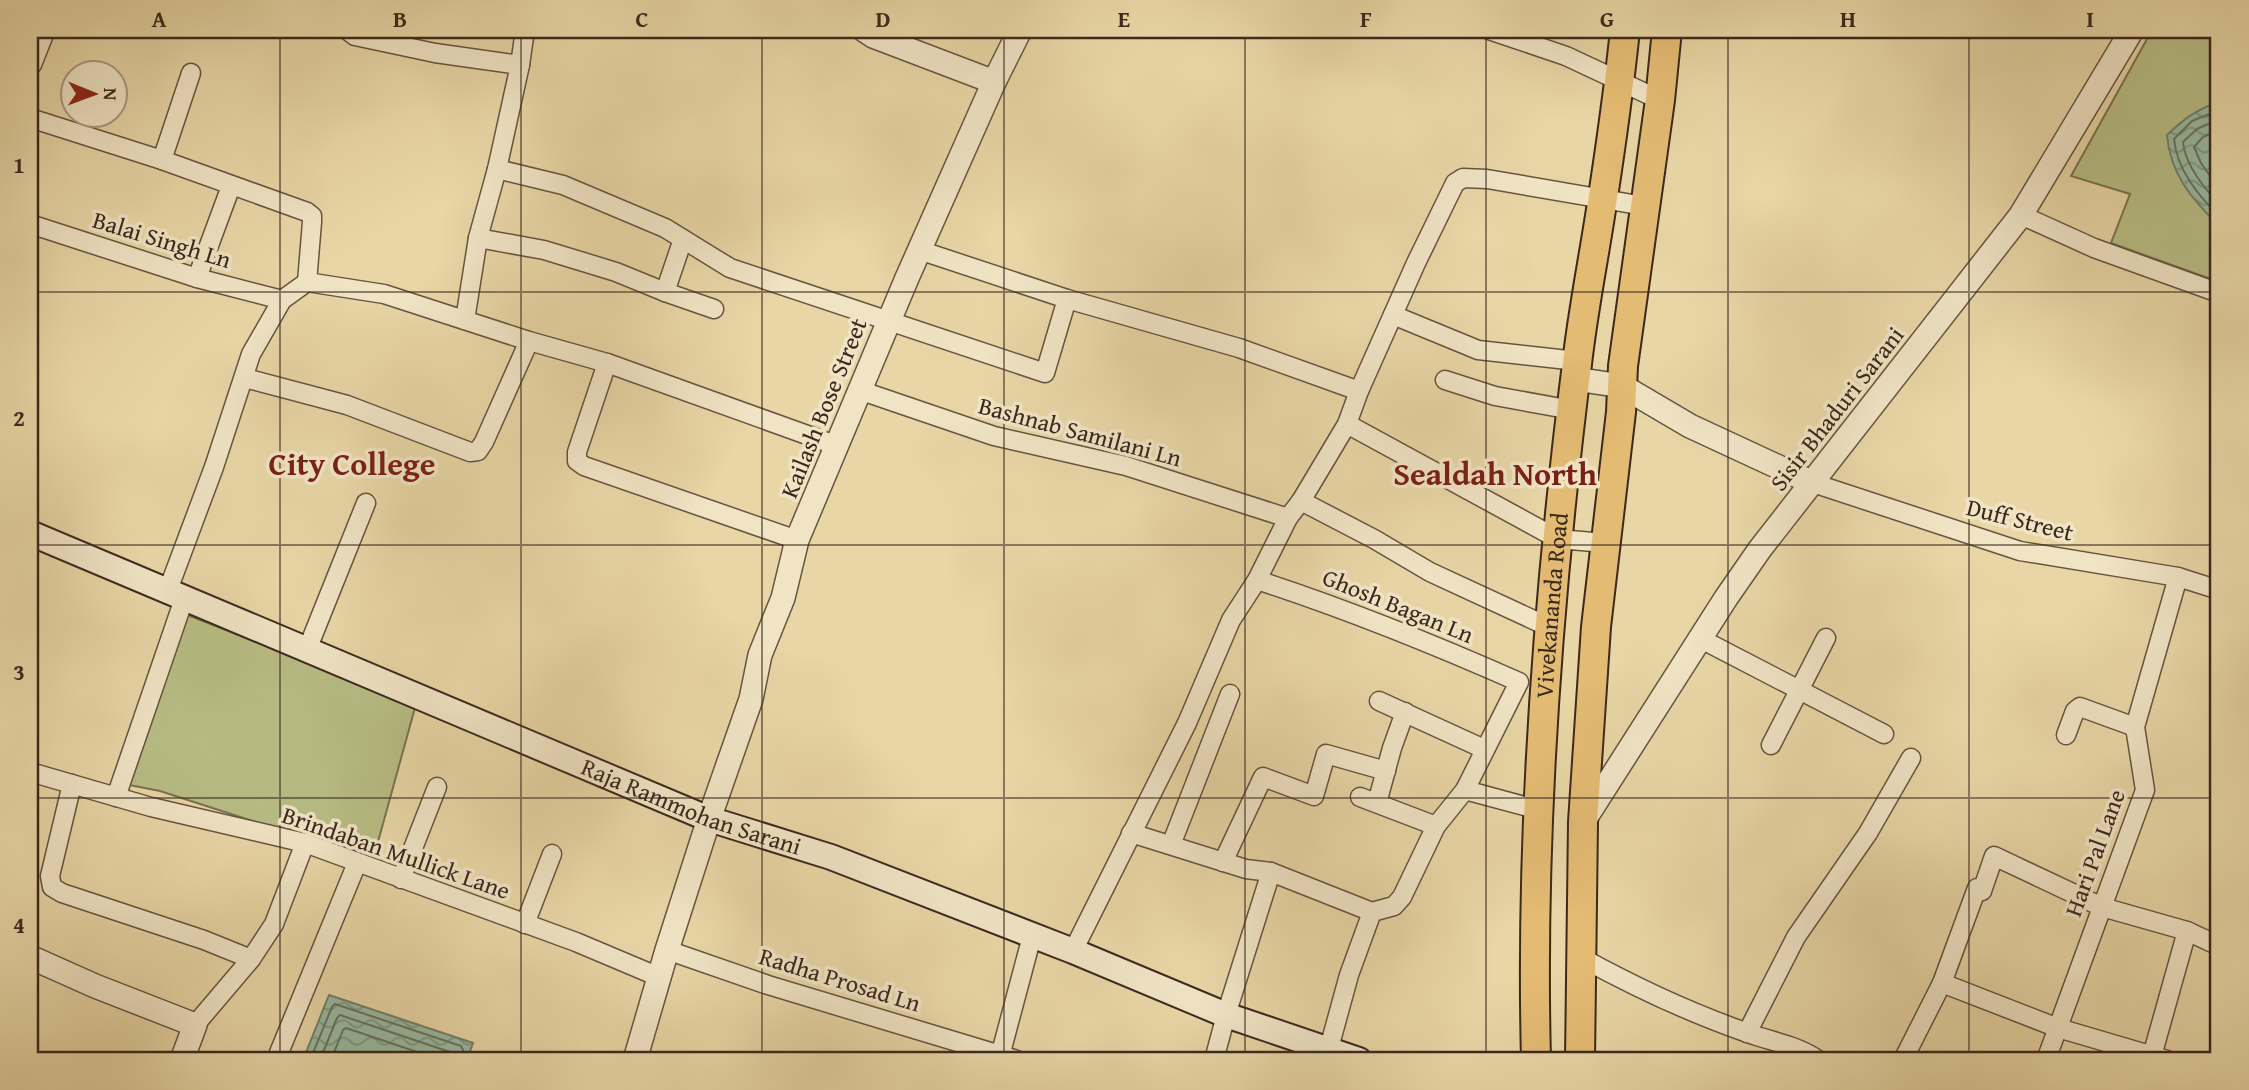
<svg xmlns="http://www.w3.org/2000/svg" width="2249" height="1090" font-family="'Gentium Book Plus',serif">
<style>
.green{fill:#b8bd85;stroke:#7a7351;stroke-width:2}
.water{fill:url(#water-waves);stroke:#73806d;stroke-width:2}
.lines{fill:none;stroke-linecap:round;stroke-linejoin:round}
.shore{stroke:#6a7260;stroke-width:2}
.minor-casing{stroke:#66543f;stroke-width:21}
.tertiary-casing{stroke:#66543f;stroke-width:26}
.secondary-casing{stroke:#3b291d;stroke-width:28}
.primary-casing{stroke:#3b291d;stroke-width:32}
.minor{stroke:#f0e4c5;stroke-width:18}
.tertiary{stroke:#f0e4c5;stroke-width:23}
.secondary{stroke:#f0e4c5;stroke-width:24}
.primary{stroke:#e4bb73;stroke-width:28}
.grid{fill:none;stroke:#3b291d;stroke-width:2;stroke-opacity:0.55}
.labels{text-anchor:middle;stroke-width:7;stroke-linejoin:round;paint-order:stroke}
.street-label{font-size:24px;fill:#3b291d;stroke:#f0e4c5}
.district-label{font-size:32px;font-weight:bold;fill:#7a1f14;stroke:#f0e4c5}
.neatline{fill:none;stroke:#3b291d;stroke-width:2.5}
.grid-label{font-size:23px;text-anchor:middle;font-weight:bold;fill:#3b291d}
</style>
<defs>
<pattern id="water-waves" width="16" height="10" patternUnits="userSpaceOnUse" patternTransform="scale(1.75)"><rect width="16" height="10" fill="#98baa2"/><path d="M0 5q4-4 8 0t8 0" fill="none" stroke="#7d9783"/></pattern>
</defs>
<rect width="100%" height="100%" fill="#e8d6a6"/>
<filter id="stains"><feTurbulence type="fractalNoise" baseFrequency=".00286" numOctaves="4"/><feColorMatrix values="0 0 0 0 .2 0 0 0 0 .09 0 0 0 0 .02 0 0 0 .5 -.17"/></filter>
<radialGradient id="worn" r=".72"><stop offset=".6" stop-color="#630" stop-opacity="0"/><stop offset="1" stop-color="#630" stop-opacity=".3"/></radialGradient>
<g class="green">
<path d="M 2152,30 L 2210,30 L 2219,33 L 2219,282 L 2111,243 L 2130,194 L 2071,176 Z"/>
<path d="M 172,609 L 416,704 L 373,860 L 160,791 L 119,783 Z"/>
</g>
<g class="water">
<path d="M 2219,102 L 2219,226 C 2192,199 2170,174 2167,135 C 2184,119 2197,109 2219,102 Z"/>
<path d="M 329,995 L 473,1043 L 467,1060 L 303,1060 Z"/>
</g>
<g class="lines">
<g class="shore">
<path d="M 2219,110 L 2192,121 L 2174,139 C 2177,170 2198,195 2219,216"/>
<path d="M 2219,119 L 2197,129 L 2183,142 C 2185,165 2204,188 2219,204"/>
<path d="M 2219,130 L 2203,137 L 2194,147 L 2201,163 L 2219,189"/>
<path d="M 310,1060 L 332,1007 L 335,1004 L 461,1046 L 463,1050 L 461,1060"/>
<path d="M 320,1060 L 337,1018 L 340,1015 L 450,1052 L 452,1060"/>
<path d="M 331,1060 L 343,1030 L 346,1028 L 441,1060"/>
</g>
<defs>
<g id="minor">
<path d="M 347,30 L 355,36 L 435,53 L 520,65"/>
<path d="M 1489,30 L 1566,56 L 1660,100"/>
<path d="M 30,118 L 162,160 L 307,212 L 312,216 L 312,222 L 307,282"/>
<path d="M 162,160 L 191,73"/>
<path d="M 497,169 L 563,185 L 665,228 L 730,268 L 1045,373 L 1067,299"/>
<path d="M 2021,215 L 2094,248 L 2219,293"/>
<path d="M 30,224 L 197,278 L 282,300"/>
<path d="M 478,238 L 544,250 L 616,272 L 665,292 L 714,309"/>
<path d="M 919,250 L 1067,299 L 1239,348 L 1359,391"/>
<path d="M 197,278 L 231,186"/>
<path d="M 665,292 L 683,239"/>
<path d="M 1393,315 L 1478,350 L 1577,361"/>
<path d="M 465,320 L 478,238 L 497,169 L 520,65 L 525,30"/>
<path d="M 607,363 L 577,452 L 577,461 L 584,466 L 797,540"/>
<path d="M 245,378 L 347,405 L 470,452 L 478,451 L 484,442 L 529,341"/>
<path d="M 1445,380 L 1495,396 L 1572,410"/>
<path d="M 859,390 L 994,436 L 1126,466 L 1288,518"/>
<path d="M 1347,424 L 1558,539 L 1605,543"/>
<path d="M 1813,483 L 2020,551 L 2178,577 L 2219,590"/>
<path d="M 1301,501 L 1374,539 L 1430,572 L 1538,622 L 1550,623"/>
<path d="M 1257,580 C 1346,609 1433,644 1519,682 L 1465,790"/>
<path d="M 168,590 L 214,467 L 251,354 L 282,300 L 307,282 L 384,294 L 529,341 L 607,363 L 835,445"/>
<path d="M 1701,639 L 1884,734"/>
<path d="M 307,650 L 366,503"/>
<path d="M 1379,701 L 1484,749"/>
<path d="M 2066,735 L 2075,711 L 2080,707 L 2135,727"/>
<path d="M 1771,745 L 1826,638"/>
<path d="M 30,772 L 151,807 L 305,843 L 576,942 L 659,977"/>
<path d="M 72,784 L 50,876 L 52,887 L 62,893 L 204,940 L 251,959"/>
<path d="M 116,797 L 185,596"/>
<path d="M 1360,797 L 1436,826"/>
<path d="M 1377,803 L 1392,748 L 1405,712"/>
<path d="M 1131,833 L 1246,869 L 1271,872 L 1372,912 L 1394,906 L 1402,897 L 1436,826 L 1465,790 L 1539,810"/>
<path d="M 1171,845 L 1230,694"/>
<path d="M 1223,862 L 1263,777 L 1314,796 L 1326,754 L 1386,771"/>
<path d="M 401,879 L 437,787"/>
<path d="M 525,924 L 552,854"/>
<path d="M 667,950 L 768,985 L 1017,1060"/>
<path d="M 1073,951 L 1187,723 L 1231,620 L 1257,580 L 1288,518 L 1301,501 L 1347,424 L 1359,391 L 1416,263 L 1455,183 L 1463,178 L 1487,179 L 1644,206"/>
<path d="M 1582,958 C 1635,987 1690,1013 1748,1033 C 1772,1042 1797,1045 1818,1060"/>
<path d="M 1942,983 L 2058,1028 L 2167,1060"/>
<path d="M 195,1025 L 251,959 L 274,924 L 305,843"/>
<path d="M 1747,1033 L 1796,937 L 1868,833 L 1911,758"/>
<path d="M 2152,1056 L 2187,931"/>
<path d="M 1326,1059 L 1349,975 L 1372,912"/>
<path d="M 276,1060 L 357,863"/>
<path d="M 999,1060 L 1032,936"/>
<path d="M 1214,1060 L 1226,1015 L 1271,872"/>
<path d="M 1903,1060 L 1942,983 L 1977,888 L 1982,891 L 1994,856 L 2102,907 L 2187,931 L 2219,946"/>
<path d="M 2046,1060 L 2145,790 L 2135,727 L 2178,577"/>
</g>
<g id="tertiary">
<path d="M 864,30 L 873,36 L 994,82"/>
<path d="M 30,63 L 43,30"/>
<path d="M 1575,379 L 1622,386 L 1690,426 L 1813,483"/>
<path d="M 1583,822 L 1726,598 L 1760,549 L 2021,215 L 2132,30"/>
<path d="M 30,957 L 95,986 L 195,1025 L 182,1060"/>
<path d="M 635,1060 L 667,950 L 709,819 L 751,699 L 760,655 L 783,598 L 797,540 L 907,278 L 994,82 L 1020,30"/>
</g>
<g id="secondary">
<path id="s1" d="M 30,533 L 709,819 L 831,857 L 1073,951 L 1226,1015 L 1359,1060"/>
</g>
<g id="primary">
<path id="s2" d="M 1536,1060 C 1530,828 1548,595 1577,364 C 1583,310 1594,257 1602,203 C 1611,145 1619,87 1625,30"/>
<path d="M 1580,1060 L 1583,822 L 1596,627 L 1621,412 L 1623,366 L 1660,100 L 1667,30"/>
</g>
</defs>
<use href="#minor" class="minor-casing"/>
<use href="#tertiary" class="tertiary-casing"/>
<use href="#secondary" class="secondary-casing"/>
<use href="#primary" class="primary-casing"/>
<use href="#minor" class="minor"/>
<use href="#tertiary" class="tertiary"/>
<use href="#secondary" class="secondary"/>
<use href="#primary" class="primary"/>
</g>
<path class="grid" d="M 280,30 L 280,1060M 521,30 L 521,1060M 762,30 L 762,1060M 1004,30 L 1004,1060M 1245,30 L 1245,1060M 1486,30 L 1486,1060M 1728,30 L 1728,1060M 1969,30 L 1969,1060M 30,292 L 2219,292M 30,545 L 2219,545M 30,798 L 2219,798"/>
<g class="labels">
<g class="street-label">
<text transform="translate(162 240) rotate(17)" y="8">Balai Singh Ln</text>
<text transform="translate(824 408) rotate(-68)" y="8">Kailash Bose Street</text>
<text transform="translate(1837 409) rotate(-52)" y="8">Sisir Bhaduri Sarani</text>
<text transform="translate(1080 432) rotate(15)" y="8">Bashnab Samilani Ln</text>
<text transform="translate(2020 520) rotate(14)" y="8">Duff Street</text>
<text transform="translate(1398 606) rotate(22)" y="8">Ghosh Bagan Ln</text>
<text dy="8" stroke="none"><textPath href="#s2" startOffset="455">Vivekananda Road</textPath></text>
<text dy="8" stroke="none"><textPath href="#s1" startOffset="716">Raja Rammohan Sarani</textPath></text>
<text transform="translate(396 853) rotate(19)" y="8">Brindaban Mullick Lane</text>
<text transform="translate(2095 853) rotate(-70)" y="8">Hari Pal Lane</text>
<text transform="translate(840 980) rotate(17)" y="8">Radha Prosad Ln</text>
</g>
<g class="district-label">
<text x="352" y="475">City College</text>
<text x="1495" y="485">Sealdah North</text>
</g>
</g>
<rect width="2249" height="1090" fill="none" stroke="#e8d6a6" stroke-width="77"/>
<g transform="translate(94 94) rotate(91)"><circle r="33" fill="#f0e4c5" stroke="#a89982" stroke-width="2"/>
<path d="M0-5L12 26L0 18L-12 26Z" fill="#8f2418"/>
<text y="-10" font-size="19" font-weight="bold" text-anchor="middle" fill="#3b291d">N</text>
</g>
<rect x="38" y="38" width="2172" height="1014" class="neatline"/>
<g class="grid-label">
<text x="159" y="27">A</text>
<text x="400" y="27">B</text>
<text x="642" y="27">C</text>
<text x="883" y="27">D</text>
<text x="1124" y="27">E</text>
<text x="1366" y="27">F</text>
<text x="1607" y="27">G</text>
<text x="1848" y="27">H</text>
<text x="2090" y="27">I</text>
<text x="19" y="173">1</text>
<text x="19" y="426">2</text>
<text x="19" y="680">3</text>
<text x="19" y="933">4</text>
</g>
<rect width="100%" height="100%" filter="url(#stains)"/>
<rect width="100%" height="100%" fill="url(#worn)"/>
</svg>
